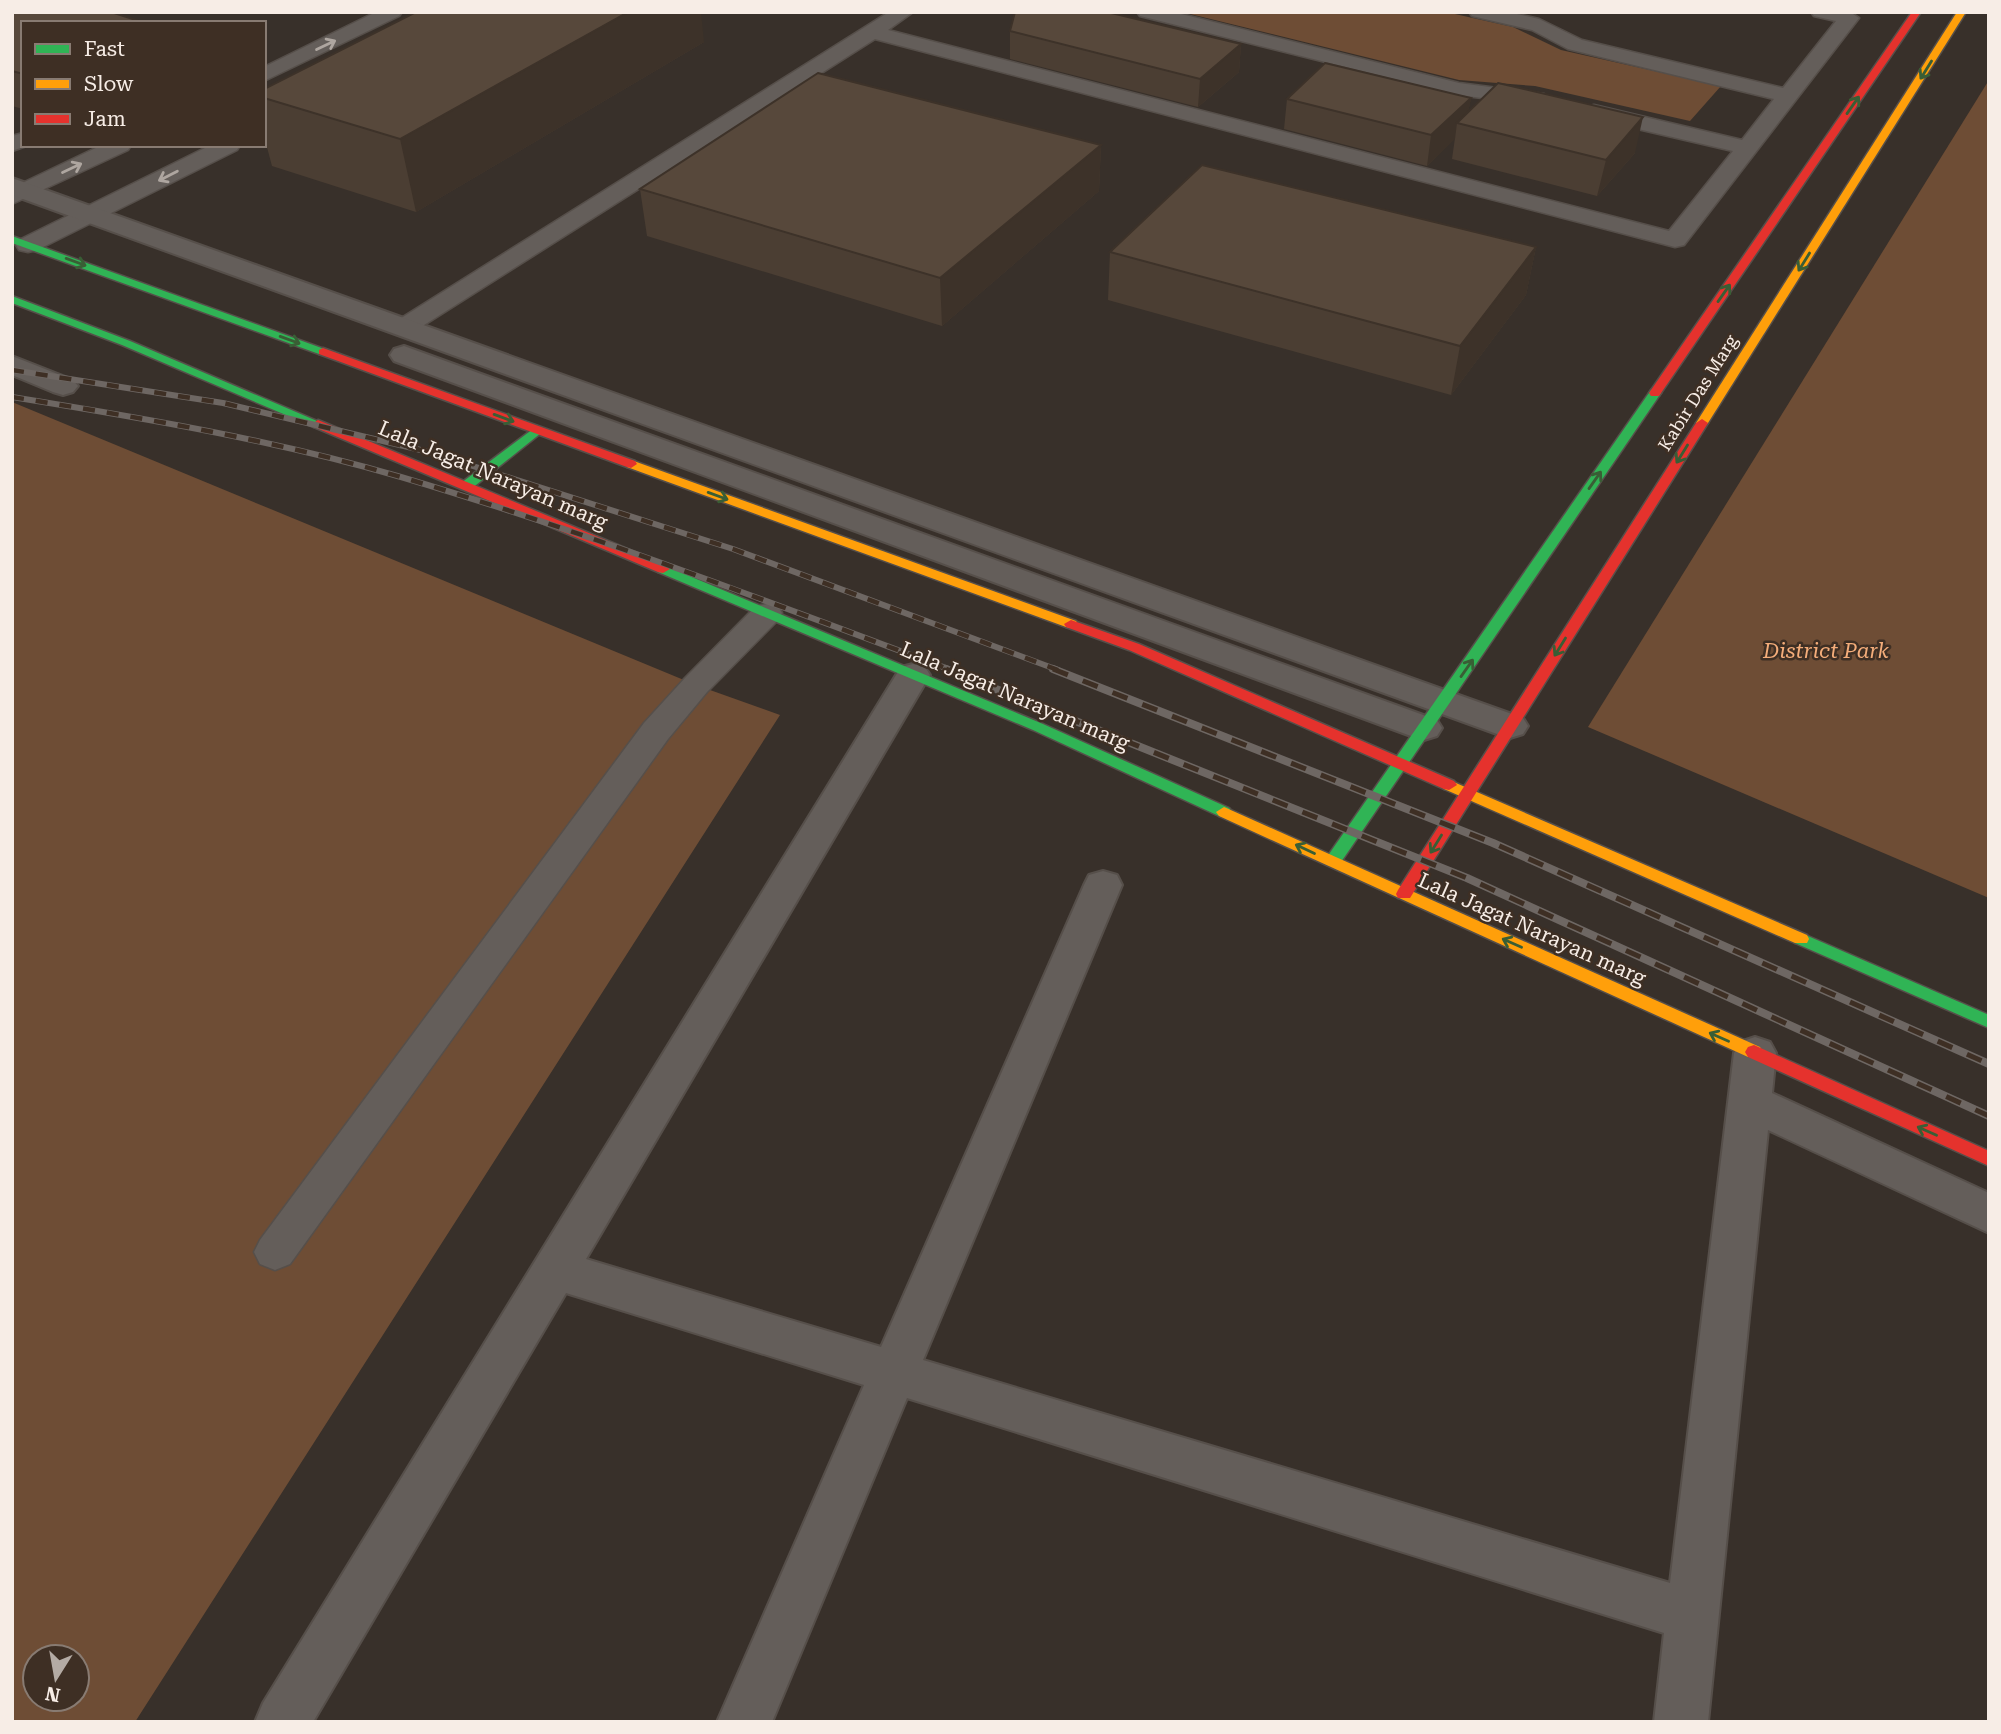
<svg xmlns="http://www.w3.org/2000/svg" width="2001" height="1734" font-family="'Roboto Serif',serif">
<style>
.green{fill:#6e4d35;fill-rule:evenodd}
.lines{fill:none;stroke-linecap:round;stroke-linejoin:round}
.lane-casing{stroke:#564f4a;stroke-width:3}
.street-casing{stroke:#564f4a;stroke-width:4}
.fast-casing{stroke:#564f4a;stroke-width:3}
.slow-casing{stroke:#564f4a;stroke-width:3}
.jam-casing{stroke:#564f4a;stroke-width:3}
.lane{fill:#645e5a;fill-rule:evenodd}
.street{fill:#645e5a;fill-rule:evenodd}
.fast{fill:#30b455;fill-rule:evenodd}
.slow{fill:#ff9f0a;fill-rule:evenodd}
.jam{fill:#e5322d;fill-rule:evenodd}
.rail-far1-casing{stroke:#6e6763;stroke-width:6}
.rail-casing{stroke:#6e6763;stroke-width:8}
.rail-far1{stroke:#3e2f24;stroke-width:4.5;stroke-dasharray:12;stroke-linecap:butt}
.rail{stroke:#3e2f24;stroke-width:5;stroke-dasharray:16;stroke-linecap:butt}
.wall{fill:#4b3e33}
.shaded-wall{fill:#3d3229}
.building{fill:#57483b;stroke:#3d3229;stroke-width:2}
.oneway{stroke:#aea6a0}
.oneway2{stroke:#395e35}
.labels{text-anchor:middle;stroke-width:5;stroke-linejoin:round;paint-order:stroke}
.far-street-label{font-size:18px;fill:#f7ede6;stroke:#3e2f24}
.street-label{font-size:21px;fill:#f7ede6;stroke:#3e2f24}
.park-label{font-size:21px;font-style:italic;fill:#f4ad7a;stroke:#3e2f24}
</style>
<rect width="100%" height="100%" fill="#38302a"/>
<g class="green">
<path d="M 1182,12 L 1446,12 L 1513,27 L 1561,50 L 1721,86 L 1690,121 L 1535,86 L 1459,80 Z"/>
<path d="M 1989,80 L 1989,898 L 1588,727 Z"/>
<path d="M 12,402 L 696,685 L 780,715 L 135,1722 L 12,1722 ZM 35,1657 L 77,1657 L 77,1699 L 35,1699 Z"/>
</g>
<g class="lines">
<defs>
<g id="lane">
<path d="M 376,12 L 402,12 L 399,16 L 264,81 L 264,67 Z"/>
<path d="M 889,12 L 913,12 L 888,30 L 1669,231 L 1733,151 L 1586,117 L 1583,112 L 1586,107 L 1594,105 L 1742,140 L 1774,99 L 1568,49 L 1532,30 L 1472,16 L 1469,12 L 1508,12 L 1539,19 L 1582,40 L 1783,88 L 1836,21 L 1814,16 L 1811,12 L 1850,12 L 1859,18 L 1684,245 L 1675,247 L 875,39 L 413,332 L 404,335 L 395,332 L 391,327 L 395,322 Z"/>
<path d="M 1137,12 L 1173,12 L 1459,83 L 1536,93 L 1544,94 L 1547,99 L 1544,104 L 1536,105 L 1459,95 L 1140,16 Z"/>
<path d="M 23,133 L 23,145 L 29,145 L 12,151 L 12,136 Z"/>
<path d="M 102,145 L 131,145 L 128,150 L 12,204 L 12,188 Z"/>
<path d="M 211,145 L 240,145 L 237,150 L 37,250 L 28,252 L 19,250 L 16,245 L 19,240 Z"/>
<path d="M 767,604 L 778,606 L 782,613 L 778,620 L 707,692 L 668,739 L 290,1264 L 275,1270 L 260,1264 L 254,1252 L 260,1240 L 644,723 L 685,678 L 756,606 Z"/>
</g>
<g id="street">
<path d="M 12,178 L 1523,718 L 1528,726 L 1523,734 L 1510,738 L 1497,734 L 12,195 Z"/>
<path d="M 404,346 L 1437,720 L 1442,728 L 1437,736 L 1424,740 L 1411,736 L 394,361 L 390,355 L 394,349 Z"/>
<path d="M 12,356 L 73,380 L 78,386 L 73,392 L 63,395 L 53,392 L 12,375 Z"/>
<path d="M 913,664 L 925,667 L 930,675 L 586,1259 L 881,1347 L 1084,885 L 1089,875 L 1103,871 L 1117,875 L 1122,885 L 923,1360 L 1670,1583 L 1734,1053 L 1740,1042 L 1755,1037 L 1770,1042 L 1776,1053 L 1772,1093 L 1989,1193 L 1989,1233 L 1768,1130 L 1708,1722 L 1654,1722 L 1664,1633 L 907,1398 L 772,1722 L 717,1722 L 864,1385 L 566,1293 L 313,1722 L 255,1722 L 263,1703 L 896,675 L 901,667 Z"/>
</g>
<g id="fast">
<path d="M 12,236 L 327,350 L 329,352 L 327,354 L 319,354 L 12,243 Z"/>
<path d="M 12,296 L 130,341 L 324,424 L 322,427 L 314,427 L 122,345 L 12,303 Z"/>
<path d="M 1655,389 L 1661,393 L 1339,865 L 1327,865 L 1325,861 L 1327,857 L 1651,390 Z"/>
<path d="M 537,426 L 543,430 L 541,433 L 471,489 L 461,489 L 461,483 Z"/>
<path d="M 663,565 L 1043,724 L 1229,808 L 1232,812 L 1224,817 L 1219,816 L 1033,730 L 658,572 L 656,569 Z"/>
<path d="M 1801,933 L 1989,1015 L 1989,1028 L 1795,943 L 1793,939 L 1795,935 Z"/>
</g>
<g id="slow">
<path d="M 1957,12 L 1966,12 L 1708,423 L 1702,427 L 1698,426 L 1696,423 Z"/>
<path d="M 631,460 L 1076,621 L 1078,624 L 1071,628 L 1066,627 L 627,467 L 627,461 Z"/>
<path d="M 1449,780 L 1807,935 L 1809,939 L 1807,943 L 1795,943 L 1444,789 L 1441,785 Z"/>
<path d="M 1224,807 L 1760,1047 L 1763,1052 L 1760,1057 L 1748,1057 L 1219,816 L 1216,812 Z"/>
</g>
<g id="jam">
<path d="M 1912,12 L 1921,12 L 1659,396 L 1651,396 L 1649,393 Z"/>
<path d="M 323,348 L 635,461 L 637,464 L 631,468 L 627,467 L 319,354 L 319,350 Z"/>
<path d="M 1702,419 L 1708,423 L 1410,898 L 1398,898 L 1396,894 L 1398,890 L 1696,423 Z"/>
<path d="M 318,420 L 668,566 L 670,569 L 663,573 L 658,572 L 314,427 L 312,424 Z"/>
<path d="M 1071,620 L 1139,644 L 1454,781 L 1457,785 L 1449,790 L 1444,789 L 1129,650 L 1066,627 L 1064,624 Z"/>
<path d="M 1754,1045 L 1989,1151 L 1989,1166 L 1748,1057 L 1745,1052 L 1748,1047 Z"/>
</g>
</defs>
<use href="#lane" class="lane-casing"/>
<use href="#street" class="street-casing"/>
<use href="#fast" class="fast-casing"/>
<use href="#slow" class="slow-casing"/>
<use href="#jam" class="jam-casing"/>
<use href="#lane" class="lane"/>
<use href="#street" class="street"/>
<use href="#fast" class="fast"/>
<use href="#slow" class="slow"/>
<use href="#jam" class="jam"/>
<defs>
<g id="rail-far1">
<path d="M 12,370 L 223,403 L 429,452 L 733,549 L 1058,670"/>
<path d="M 12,397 C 143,418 274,440 401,477 C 587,532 769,602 951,670"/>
</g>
<g id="rail">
<path d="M 946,669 L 1467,878 L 1989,1116"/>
<path d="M 1053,669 L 1493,843 L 1989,1064"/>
</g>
</defs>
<use href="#rail-far1" class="rail-far1-casing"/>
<use href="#rail" class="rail-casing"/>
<use href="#rail-far1" class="rail-far1"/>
<use href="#rail" class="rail"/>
</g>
<g class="wall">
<path d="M 12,12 L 142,22 L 142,23 L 23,23 L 23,109 L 12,106 Z"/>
<path d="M 1010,31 L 1241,44 L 1239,72 L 1198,107 L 1010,59 Z"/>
<path d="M 704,42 L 416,212 L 272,166 L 264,136 L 264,89 Z"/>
<path d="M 1471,98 L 1468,112 L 1635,153 L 1597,196 L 1452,159 L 1455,138 L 1427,166 L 1284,129 L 1287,99 Z"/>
<path d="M 1101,145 L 1099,191 L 942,326 L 647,236 L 640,189 Z"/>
<path d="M 1536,247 L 1526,295 L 1451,395 L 1108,300 L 1110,252 Z"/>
</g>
<g class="shaded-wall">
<path d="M 628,12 L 701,12 L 704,42 L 416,212 L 400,139 Z"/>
<path d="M 1241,44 L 1239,72 L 1198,107 L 1200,79 Z"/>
<path d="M 1471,98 L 1466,125 L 1457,123 L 1455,139 L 1427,166 L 1431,135 Z"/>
<path d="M 1643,117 L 1635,153 L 1597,196 L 1606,160 Z"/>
<path d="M 1101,145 L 1099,191 L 942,326 L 940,278 Z"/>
<path d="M 1536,247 L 1526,295 L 1451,395 L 1460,346 Z"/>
</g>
<g class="building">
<path d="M 12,12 L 111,12 L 142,22 L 23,23 L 23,74 L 12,71 Z"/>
<path d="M 416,12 L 628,12 L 400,139 L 264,98 L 264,89 Z"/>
<path d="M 1015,12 L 1107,12 L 1241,44 L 1200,79 L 1010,31 Z"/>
<path d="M 1325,63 L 1471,98 L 1431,135 L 1287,99 Z"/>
<path d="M 818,73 L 1101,145 L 940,278 L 640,189 Z"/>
<path d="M 1498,83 L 1643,117 L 1606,160 L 1457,123 Z"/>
<path d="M 1202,165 L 1536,247 L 1460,346 L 1110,252 Z"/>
</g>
<defs><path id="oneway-shaft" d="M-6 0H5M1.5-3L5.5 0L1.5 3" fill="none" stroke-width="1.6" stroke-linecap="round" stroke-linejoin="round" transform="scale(1.75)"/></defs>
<g class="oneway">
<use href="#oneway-shaft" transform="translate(326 45) rotate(-26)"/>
<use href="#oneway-shaft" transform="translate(72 168) rotate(-25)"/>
<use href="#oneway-shaft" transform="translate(168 176) rotate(153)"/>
</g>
<g class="oneway2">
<use href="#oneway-shaft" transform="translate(1926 70) rotate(122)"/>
<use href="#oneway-shaft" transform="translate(1853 105) rotate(-55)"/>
<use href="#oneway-shaft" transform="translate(76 262) rotate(20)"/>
<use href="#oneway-shaft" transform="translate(1804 262) rotate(122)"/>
<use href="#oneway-shaft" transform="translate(1724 293) rotate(-55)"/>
<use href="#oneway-shaft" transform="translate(290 340) rotate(20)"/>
<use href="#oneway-shaft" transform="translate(504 418) rotate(20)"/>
<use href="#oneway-shaft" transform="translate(1682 454) rotate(122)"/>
<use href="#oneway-shaft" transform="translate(1595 480) rotate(-55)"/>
<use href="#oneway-shaft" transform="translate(718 496) rotate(20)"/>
<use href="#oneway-shaft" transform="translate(1560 647) rotate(122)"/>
<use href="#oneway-shaft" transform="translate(1467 668) rotate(-55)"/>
<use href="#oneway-shaft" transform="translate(1436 844) rotate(122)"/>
<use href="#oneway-shaft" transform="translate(1305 849) rotate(-155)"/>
<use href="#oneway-shaft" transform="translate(1512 943) rotate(-156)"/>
<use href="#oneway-shaft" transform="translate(1719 1037) rotate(-156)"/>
<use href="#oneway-shaft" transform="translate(1927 1131) rotate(-156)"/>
</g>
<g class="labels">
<g class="far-street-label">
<text transform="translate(1698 393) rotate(-58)" y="6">Kabir Das Marg</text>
</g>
<g class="street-label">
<text transform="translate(493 475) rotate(23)" y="7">Lala Jagat Narayan marg</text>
<text transform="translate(1015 696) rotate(23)" y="7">Lala Jagat Narayan marg</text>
<text transform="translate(1532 929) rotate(24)" y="7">Lala Jagat Narayan marg</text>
</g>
<g class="park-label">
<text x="1826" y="658">District Park</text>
</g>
</g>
<rect width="2001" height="1734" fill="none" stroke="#f7ede6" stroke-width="28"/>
<rect x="21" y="21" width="245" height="126" fill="#3e2f24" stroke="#887b72" stroke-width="2"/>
<rect x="35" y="44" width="35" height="10" fill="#30b455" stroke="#887b72" stroke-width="2"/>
<text x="84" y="56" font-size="21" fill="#f7ede6">Fast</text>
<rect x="35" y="79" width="35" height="10" fill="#ff9f0a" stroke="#887b72" stroke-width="2"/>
<text x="84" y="91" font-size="21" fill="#f7ede6">Slow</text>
<rect x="35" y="114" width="35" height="10" fill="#e5322d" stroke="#887b72" stroke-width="2"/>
<text x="84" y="126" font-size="21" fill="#f7ede6">Jam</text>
<g transform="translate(56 1678) rotate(191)"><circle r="33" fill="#3e2f24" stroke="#887b72" stroke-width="2"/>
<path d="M0-5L12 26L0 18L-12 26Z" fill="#b4aba4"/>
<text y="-10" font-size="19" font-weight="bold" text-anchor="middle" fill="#f7ede6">N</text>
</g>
</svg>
